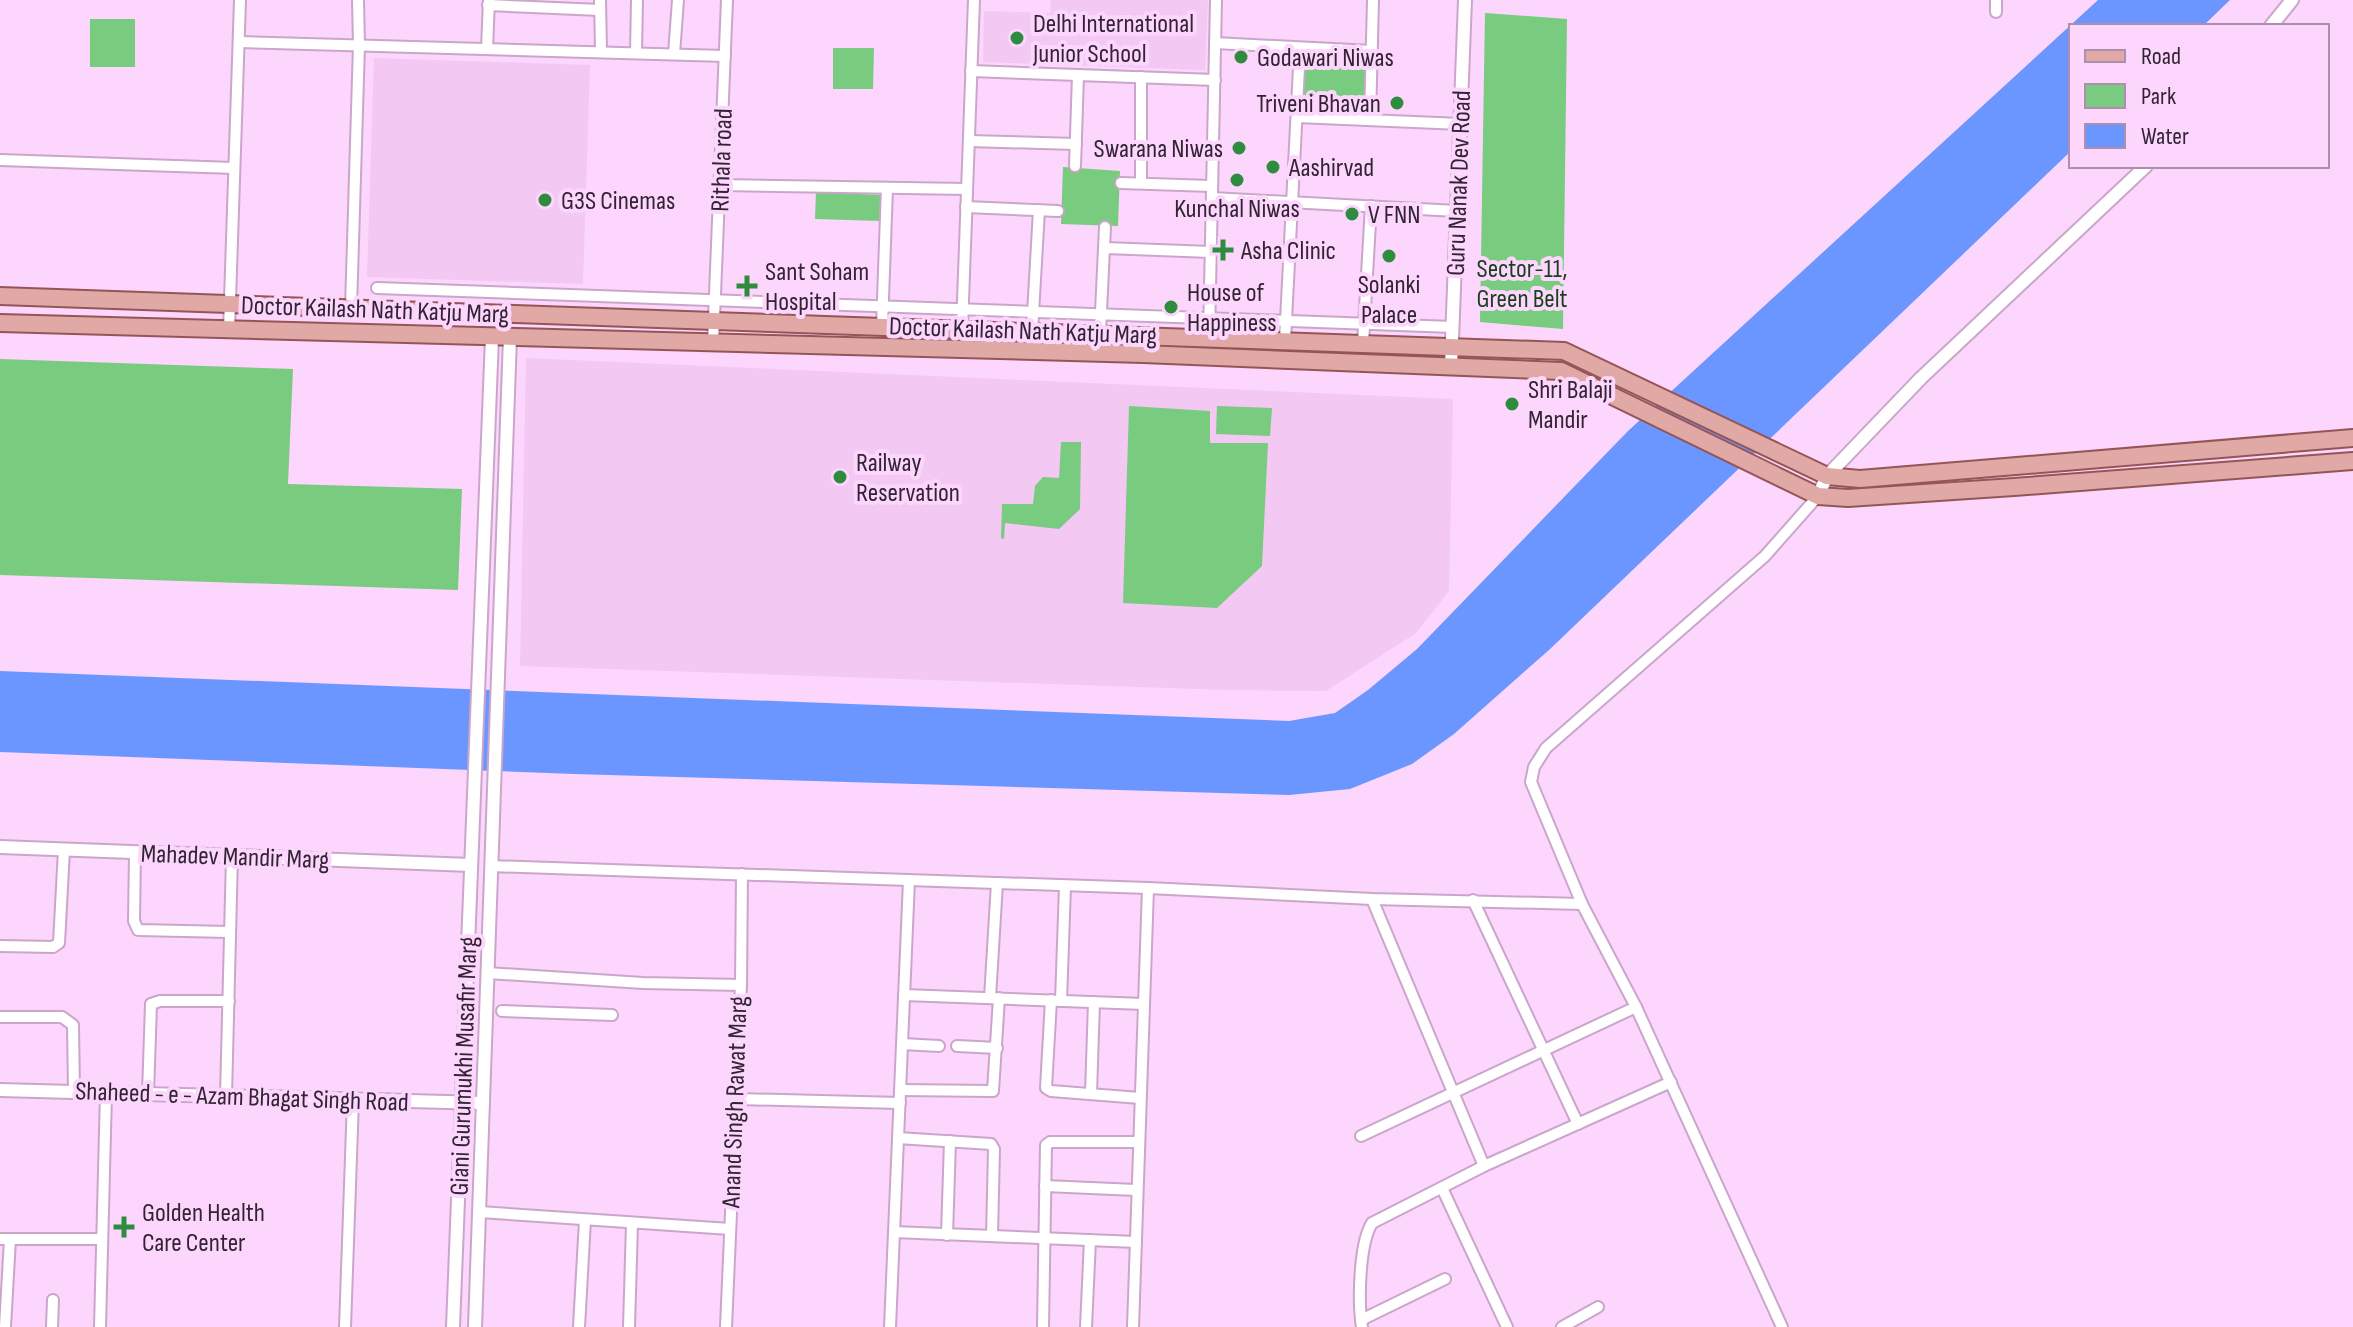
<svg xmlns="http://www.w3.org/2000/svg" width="2353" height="1327" font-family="'Sofia Sans Condensed',sans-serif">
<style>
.built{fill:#f3c8f3}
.green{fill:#78cb7f}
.water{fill:#6c96ff}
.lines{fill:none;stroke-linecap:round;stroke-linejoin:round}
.minor-casing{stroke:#caa6cb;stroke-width:14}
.tertiary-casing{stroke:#caa6cb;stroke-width:16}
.primary-casing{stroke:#955556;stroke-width:20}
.minor{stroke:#fff;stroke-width:10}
.tertiary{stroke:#fff;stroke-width:12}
.primary{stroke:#e0a9a5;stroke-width:16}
.poi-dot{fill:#2f8b3d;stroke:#fcd6fc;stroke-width:3}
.labels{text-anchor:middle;stroke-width:8;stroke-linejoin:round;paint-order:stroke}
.poi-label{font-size:26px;fill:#322433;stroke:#fcd6fc;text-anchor:start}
.street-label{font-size:26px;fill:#322433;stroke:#fcd6fc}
.park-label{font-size:26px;fill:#163f1b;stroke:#fcd6fc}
</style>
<rect width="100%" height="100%" fill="#fcd6fc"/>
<g class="built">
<path d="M 1051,0 L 1208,0 L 1205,70 L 983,62 L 984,11 L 1050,13 Z"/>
<path d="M 374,58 L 590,65 L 583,284 L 367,277 Z"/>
<path d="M 526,358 L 1453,399 L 1449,591 L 1416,633 L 1326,691 L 1227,690 L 520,666 Z"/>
</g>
<g class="green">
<path d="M 1485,13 L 1567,19 L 1563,329 L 1480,322 Z"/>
<rect x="90" y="19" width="45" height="48"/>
<path d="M 833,48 L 874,48 L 873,89 L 833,89 Z"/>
<path d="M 1304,52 L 1367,53 L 1366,115 L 1302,113 Z"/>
<path d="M 1063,167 L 1120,171 L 1118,226 L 1061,224 Z"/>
<path d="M 816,192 L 882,195 L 881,221 L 815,219 Z"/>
<path d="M 0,359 L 293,369 L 288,484 L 462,489 L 458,590 L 0,575 Z"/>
<path d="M 1129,406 L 1210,411 L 1210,443 L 1268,443 L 1262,566 L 1217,608 L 1123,603 Z"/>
<path d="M 1217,406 L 1272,408 L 1270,436 L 1216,434 Z"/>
<path d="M 1061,442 L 1081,442 L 1080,509 L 1059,529 L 1005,523 L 1004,539 L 1001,538 L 1002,504 L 1033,504 L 1035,486 L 1043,477 L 1059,478 Z"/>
</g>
<path class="water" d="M 2098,0 L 2230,0 L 2203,26 L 2071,26 L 2071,151 L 1549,650 L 1454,734 L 1412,764 L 1350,789 L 1289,795 L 574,774 L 0,752 L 0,671 L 1289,721 L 1335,713 L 1368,690 L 1417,649 L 1628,431 Z"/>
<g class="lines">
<defs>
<g id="minor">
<path d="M 600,0 L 601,52"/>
<path d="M 488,5 L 600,10"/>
<path d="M 1996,12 L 1996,0"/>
<path d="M 239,42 L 725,56"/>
<path d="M 1215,43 L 1372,51"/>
<path d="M 487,49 L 489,0"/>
<path d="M 636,53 L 637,0"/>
<path d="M 674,54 L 678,0"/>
<path d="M 971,71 L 1215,80"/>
<path d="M 1297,117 L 1461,124"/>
<path d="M 1370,120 L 1373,0"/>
<path d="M 969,141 L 1076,144"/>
<path d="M 0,160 L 234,168"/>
<path d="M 1075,166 L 1078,75"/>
<path d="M 1121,183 L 1211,186"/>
<path d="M 1141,183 L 1141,77"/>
<path d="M 720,185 L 967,189"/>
<path d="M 1212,198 L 1457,211"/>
<path d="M 966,207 L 1058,211"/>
<path d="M 1105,248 L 1211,252"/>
<path d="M 377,288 L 1453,327"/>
<path d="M 351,308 L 359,45 L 358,0"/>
<path d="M 882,326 L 887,188"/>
<path d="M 962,328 L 974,0"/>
<path d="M 229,330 L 240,0"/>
<path d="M 1032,331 L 1039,210"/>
<path d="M 1100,333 L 1105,227"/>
<path d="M 1209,337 L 1216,0"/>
<path d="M 1285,340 L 1300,48"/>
<path d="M 713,343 L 727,0"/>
<path d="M 1363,343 L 1371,206"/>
<path d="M 135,852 L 134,921 L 138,930 L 230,932"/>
<path d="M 491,866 L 1148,888 L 1372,899 L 1582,904"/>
<path d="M 1372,899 L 1484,1166"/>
<path d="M 1473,900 L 1578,1124"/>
<path d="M 0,946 L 53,947 L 59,943 L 64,850"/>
<path d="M 487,973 L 643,983 L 741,985 L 726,1327"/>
<path d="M 741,985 L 742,874"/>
<path d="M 904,995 L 1144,1004"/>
<path d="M 990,998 L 997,883"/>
<path d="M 1051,1000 L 1046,1088 L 1051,1091 L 1140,1098"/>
<path d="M 1061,1001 L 1065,886"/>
<path d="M 502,1011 L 612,1015"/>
<path d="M 0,1017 L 62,1017 L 73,1025 L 74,1092"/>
<path d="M 902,1044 L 939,1046"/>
<path d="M 957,1046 L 997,1048"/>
<path d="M 900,1090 L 993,1091 L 999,998"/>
<path d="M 148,1094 L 151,1004 L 160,1001 L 229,1001"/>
<path d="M 1091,1094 L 1094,1002"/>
<path d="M 226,1096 L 232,856"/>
<path d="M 738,1099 L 900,1103"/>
<path d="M 1361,1136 L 1636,1007"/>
<path d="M 898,1138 L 991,1144 L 994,1149 L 992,1236"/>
<path d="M 1045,1186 L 1136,1190"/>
<path d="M 1442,1188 L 1507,1327"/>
<path d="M 480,1212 L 730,1229"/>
<path d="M 894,1232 L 1136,1242"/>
<path d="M 947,1235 L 950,1141"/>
<path d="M 0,1239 L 102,1239"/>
<path d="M 1361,1320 L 1445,1279"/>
<path d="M 5,1327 L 10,1239"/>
<path d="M 52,1327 L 53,1300"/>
<path d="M 100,1327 L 106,1093"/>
<path d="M 345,1327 L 353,1100"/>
<path d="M 579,1327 L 585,1220"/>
<path d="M 629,1327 L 632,1224"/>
<path d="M 890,1327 L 909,880"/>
<path d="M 1043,1327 L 1046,1145 L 1050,1142 L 1137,1142"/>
<path d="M 1086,1327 L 1090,1240"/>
<path d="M 1133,1327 L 1148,888"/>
<path d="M 1362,1327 C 1358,1302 1359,1244 1372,1223 L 1484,1166 L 1671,1082"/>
<path d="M 1562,1327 L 1598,1307"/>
<path d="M 1782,1327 L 1636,1007 L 1582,904 L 1531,782 L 1534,767 L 1546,748 L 1765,556 L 1818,496"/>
</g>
<g id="tertiary">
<path d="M 2271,26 L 2292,0"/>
<path d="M 1451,366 L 1465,0"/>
<path d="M 1818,496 L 1827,476 L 1921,378 L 2146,166"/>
<path d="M 0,847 L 471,865"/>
<path d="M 0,1090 L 483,1103"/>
<path d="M 453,1327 L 492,337"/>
<path d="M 475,1327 L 510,337"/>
</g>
<g id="primary">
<path d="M 0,296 L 1564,351 L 1827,476 L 1860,479 L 2353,438"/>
<path d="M 0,323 L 1143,354 L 1561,371 L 1818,496 L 1848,498 L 2014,487 L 2353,461"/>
</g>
</defs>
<use href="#minor" class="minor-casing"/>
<use href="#tertiary" class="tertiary-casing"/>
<use href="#primary" class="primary-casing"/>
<use href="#minor" class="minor"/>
<use href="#tertiary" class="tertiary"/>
<use href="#primary" class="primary"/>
</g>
<g class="poi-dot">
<circle cx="1017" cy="38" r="8"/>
<circle cx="1241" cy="57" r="8"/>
<circle cx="1397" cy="103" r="8"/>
<circle cx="1239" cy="148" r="8"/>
<circle cx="1273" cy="167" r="8"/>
<circle cx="1237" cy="180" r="8"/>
<circle cx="545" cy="200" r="8"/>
<circle cx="1352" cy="214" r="8"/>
<path d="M1219 238h8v8h8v8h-8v8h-8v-8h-8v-8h8z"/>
<circle cx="1389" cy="256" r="8"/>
<path d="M743 274h8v8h8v8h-8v8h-8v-8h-8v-8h8z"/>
<circle cx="1171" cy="307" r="8"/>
<circle cx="1512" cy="404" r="8"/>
<circle cx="840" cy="477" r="8"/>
<path d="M120 1215h8v8h8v8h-8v8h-8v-8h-8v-8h8z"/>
</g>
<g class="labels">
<g class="poi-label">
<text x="1033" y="32">Delhi International<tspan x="1033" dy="30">Junior School</tspan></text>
<text x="1257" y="66">Godawari Niwas</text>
<text x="1381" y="112" text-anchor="end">Triveni Bhavan</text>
<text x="1223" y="157" text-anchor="end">Swarana Niwas</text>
<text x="1289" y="176">Aashirvad</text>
<text x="561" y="209">G3S Cinemas</text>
<text x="1237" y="217" text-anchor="middle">Kunchal Niwas</text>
<text x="1368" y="223">V FNN</text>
<text x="1241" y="259">Asha Clinic</text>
<text x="765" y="280">Sant Soham<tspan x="765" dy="30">Hospital</tspan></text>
<text x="1389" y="293" text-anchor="middle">Solanki<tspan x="1389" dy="30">Palace</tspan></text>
<text x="1187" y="301">House of<tspan x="1187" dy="30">Happiness</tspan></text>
<text x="1528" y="398">Shri Balaji<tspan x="1528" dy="30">Mandir</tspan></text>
<text x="856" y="471">Railway<tspan x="856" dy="30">Reservation</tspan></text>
<text x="142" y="1221">Golden Health<tspan x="142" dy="30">Care Center</tspan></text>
</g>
<g class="street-label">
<text transform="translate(721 160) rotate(-88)" y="9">Rithala road</text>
<text transform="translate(1458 183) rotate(-88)" y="9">Guru Nanak Dev Road</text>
<text transform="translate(375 309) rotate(2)" y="9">Doctor Kailash Nath Katju Marg</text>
<text transform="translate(1023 330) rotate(2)" y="9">Doctor Kailash Nath Katju Marg</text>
<text transform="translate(235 856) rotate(2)" y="9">Mahadev Mandir Marg</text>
<text transform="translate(463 1066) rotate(-88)" y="9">Giani Gurumukhi Musafir Marg</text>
<text transform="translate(242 1096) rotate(2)" y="9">Shaheed - e - Azam Bhagat Singh Road</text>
<text transform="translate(734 1102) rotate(-88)" y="9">Anand Singh Rawat Marg</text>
</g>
<g class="park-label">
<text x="1522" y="277">Sector-11,<tspan x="1522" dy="30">Green Belt</tspan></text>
</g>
</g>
<rect x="2069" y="24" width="260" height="144" fill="#fcd6fc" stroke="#ab8fac" stroke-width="2"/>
<rect x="2085" y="50" width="40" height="12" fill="#e0a9a5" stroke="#ab8fac" stroke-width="2"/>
<text x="2141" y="64" font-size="24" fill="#322433">Road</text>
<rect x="2085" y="84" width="40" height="24" fill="#78cb7f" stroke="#ab8fac" stroke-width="2"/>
<text x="2141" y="104" font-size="24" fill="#322433">Park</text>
<rect x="2085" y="124" width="40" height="24" fill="#6c96ff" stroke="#ab8fac" stroke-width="2"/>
<text x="2141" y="144" font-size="24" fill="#322433">Water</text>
</svg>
